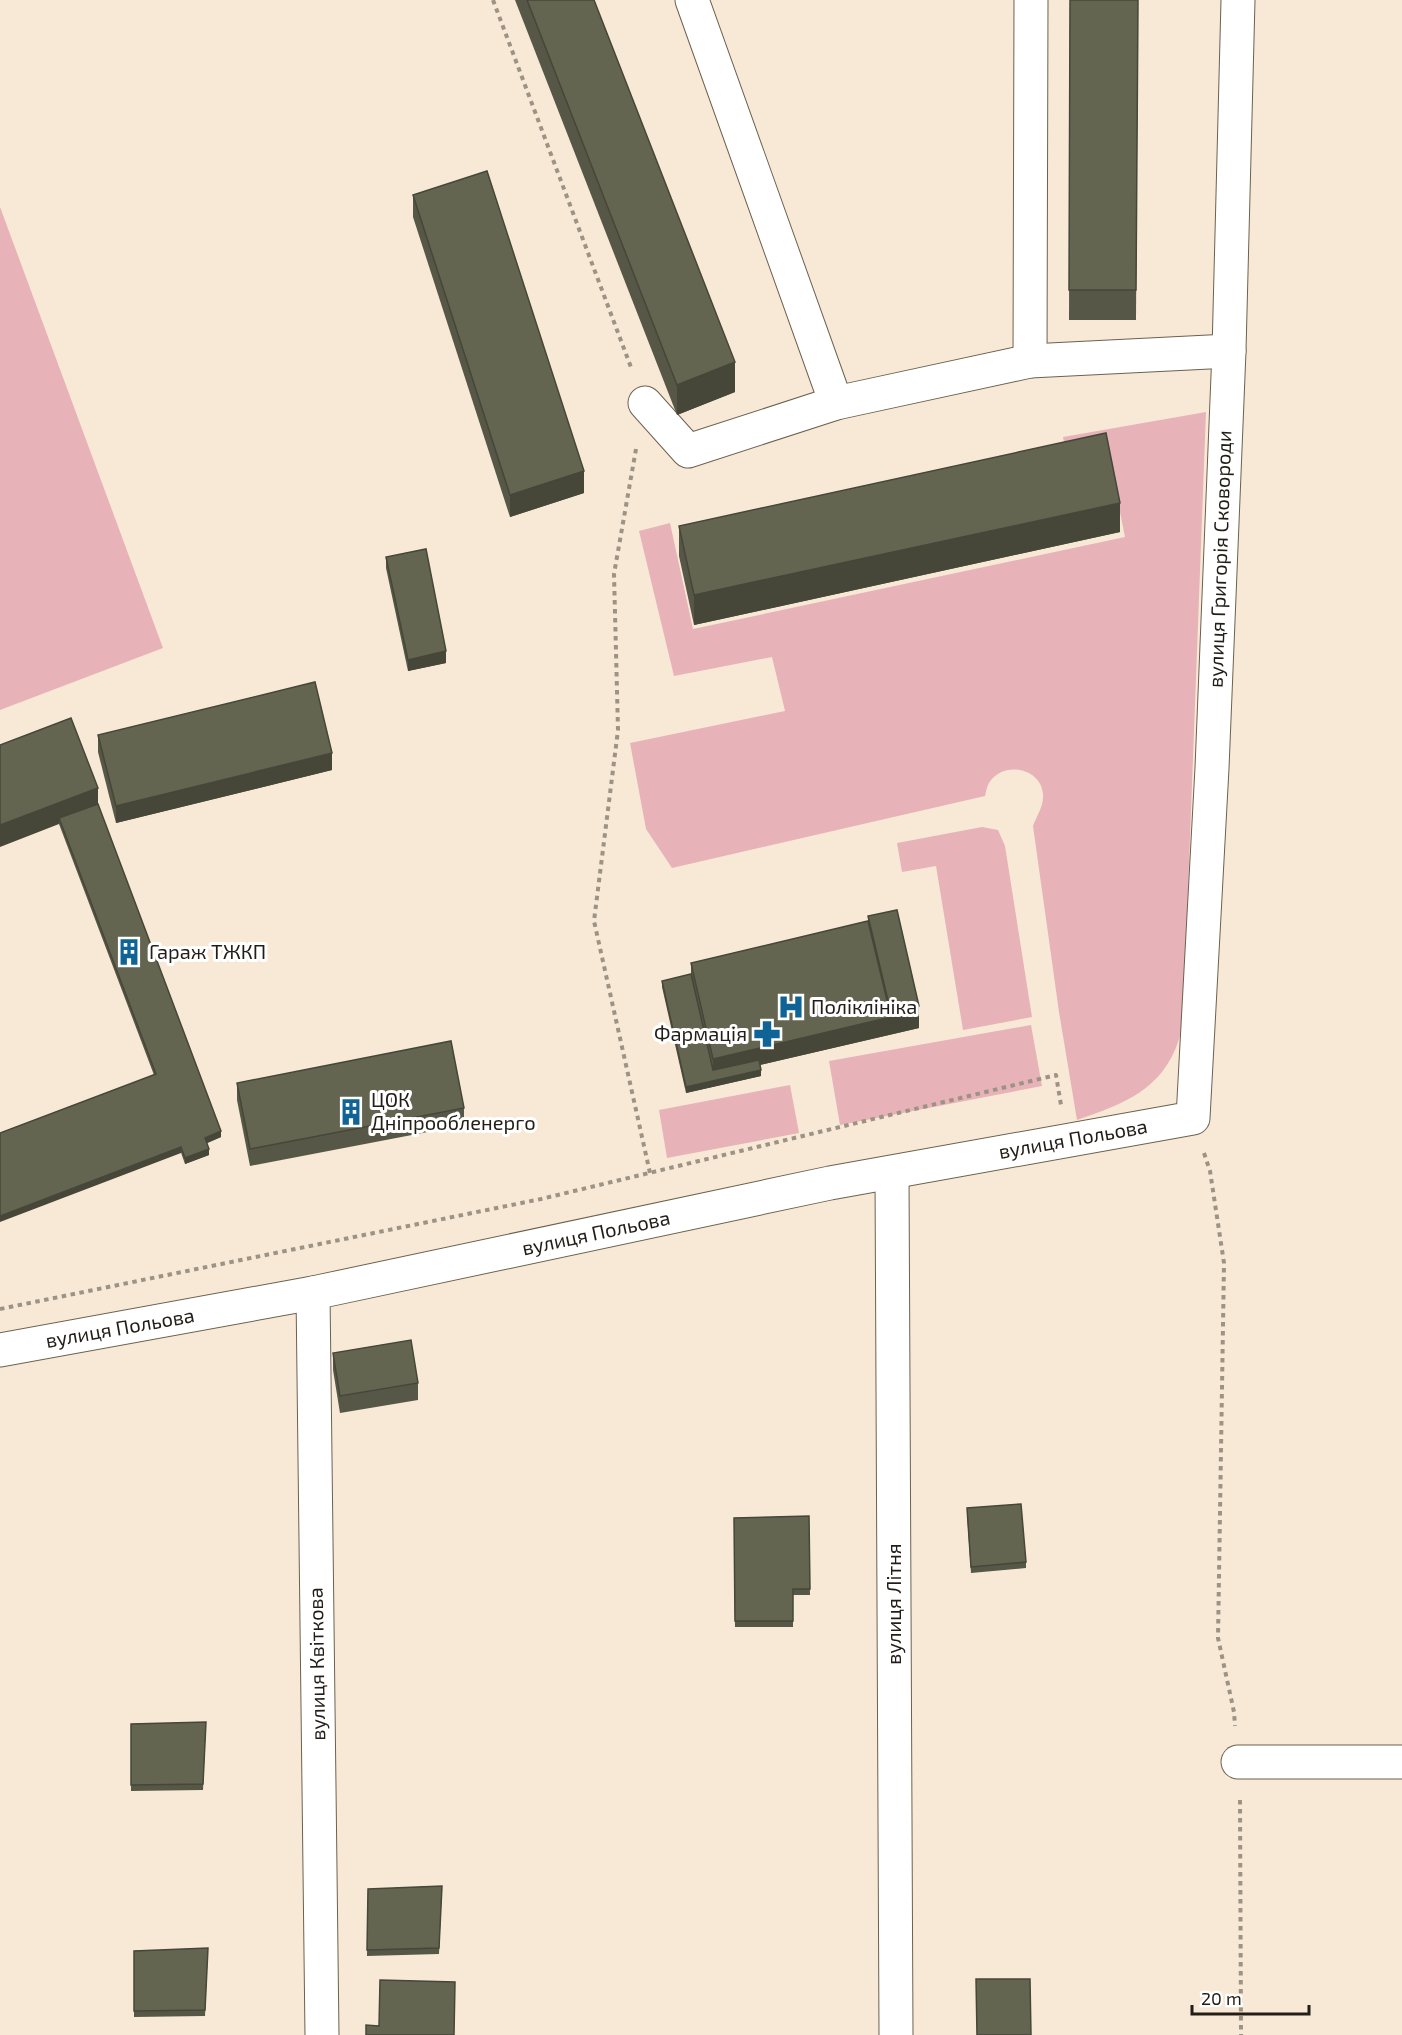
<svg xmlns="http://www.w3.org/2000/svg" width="1402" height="2035" font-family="'Exo 2',sans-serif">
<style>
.green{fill:#e7b3b9}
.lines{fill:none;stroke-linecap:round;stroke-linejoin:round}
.minor-casing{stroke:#6c6150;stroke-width:35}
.path{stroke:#9d9385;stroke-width:4;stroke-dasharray:4.5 4.5;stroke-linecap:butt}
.minor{stroke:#fff;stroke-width:33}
.wall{fill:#565746}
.shaded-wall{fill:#464739}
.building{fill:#646551;stroke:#464739;stroke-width:1.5}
.labels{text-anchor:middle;stroke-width:6;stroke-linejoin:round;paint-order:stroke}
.street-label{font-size:20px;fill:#221d16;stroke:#fff}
.poi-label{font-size:20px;fill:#221d16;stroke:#fff;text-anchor:start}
</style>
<rect width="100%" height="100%" fill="#f7e9d6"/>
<g class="green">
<path d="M 0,207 L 163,648 L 0,710 Z"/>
<path d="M 1206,412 L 1184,997 C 1182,1011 1183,1027 1179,1039 C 1163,1090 1123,1104 1077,1120 L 1059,1012 L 1033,826 C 1037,815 1044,806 1043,794 C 1041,768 1003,760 989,783 C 987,786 986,792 985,796 L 672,868 L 646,829 L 630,743 L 785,711 L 772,657 L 674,676 L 639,531 L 670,523 L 693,629 L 1125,537 L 1109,458 L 1068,462 L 1063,437 Z"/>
<path d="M 982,827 L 998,830 L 1005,846 L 1032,1017 L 963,1030 L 936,866 L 902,872 L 897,843 Z"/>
<path d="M 1031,1025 L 1042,1086 L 840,1125 L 829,1061 Z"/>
<path d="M 790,1085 L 799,1133 L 667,1158 L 659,1110 Z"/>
</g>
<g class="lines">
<defs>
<g id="minor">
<path d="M 692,0 L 836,403"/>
<path d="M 1030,361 L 1031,0"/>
<path d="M 645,403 L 688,451 L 836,403 L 1030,361 L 1229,351"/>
<path d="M 892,1173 L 896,2035"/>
<path d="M 313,1293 L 322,2035"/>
<path d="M 0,1350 L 313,1293 L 830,1183 L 1193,1118 L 1212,768 L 1229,351 L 1238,0"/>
<path d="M 1238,1762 L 1402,1762"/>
</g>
</defs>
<use href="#minor" class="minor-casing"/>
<g class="path">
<path d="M 493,0 L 632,370"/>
<path d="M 636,449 L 614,574 L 618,730 L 594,921 L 650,1173"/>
<path d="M 1204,1153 L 1210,1171 L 1224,1263 L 1218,1638 L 1234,1712 L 1235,1726"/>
<path d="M 0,1309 L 541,1199 L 1056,1075 L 1061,1105"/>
<path d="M 1240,1800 L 1241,2035"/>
</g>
<use href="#minor" class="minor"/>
</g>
<g class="wall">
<path d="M 515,0 L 594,0 L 735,392 L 677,415 Z"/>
<path d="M 1070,0 L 1138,0 L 1136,320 L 1069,320 Z"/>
<path d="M 413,195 L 584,493 L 510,517 L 413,217 Z"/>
<path d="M 679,526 L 1120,532 L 694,625 L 679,556 Z"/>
<path d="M 386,557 L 446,663 L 408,671 L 386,568 Z"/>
<path d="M 98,735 L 332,770 L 116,823 L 98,752 Z"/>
<path d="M 0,745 L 98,804 L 221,1137 L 207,1143 L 209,1155 L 185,1164 L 154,1075 L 59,824 Z"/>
<path d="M 868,916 L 919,1028 L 760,1065 L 761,1076 L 686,1093 L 662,987 L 662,981 L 691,974 L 691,963 L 868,921 Z"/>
<path d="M 237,1083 L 464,1108 L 464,1125 L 250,1166 L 237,1100 Z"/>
<path d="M 333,1353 L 418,1383 L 418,1400 L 340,1413 L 333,1370 Z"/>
<path d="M 967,1514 L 1026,1562 L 1026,1568 L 971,1573 Z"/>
<path d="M 809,1516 L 810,1595 L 793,1595 L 793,1627 L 735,1627 L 734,1518 Z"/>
<path d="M 206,1722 L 203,1790 L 131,1791 L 131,1724 Z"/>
<path d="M 442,1886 L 439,1954 L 367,1956 L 368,1889 Z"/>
<path d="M 208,1948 L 205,2016 L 134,2017 L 134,1951 Z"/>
</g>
<g class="shaded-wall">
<path d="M 735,362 L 735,392 L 677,415 L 677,385 Z"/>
<path d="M 584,471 L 584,493 L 510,517 L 510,495 Z"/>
<path d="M 1120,503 L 1120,532 L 694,625 L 694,595 Z"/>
<path d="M 446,651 L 446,663 L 408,671 L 408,660 Z"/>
<path d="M 332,753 L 332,770 L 116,823 L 116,806 Z"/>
<path d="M 98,788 L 98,810 L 59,818 L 59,824 L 0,847 L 0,825 Z"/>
<path d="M 919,1006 L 919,1028 L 713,1076 L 713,1059 L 891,1017 L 891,1013 Z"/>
<path d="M 761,1070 L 761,1076 L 686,1093 L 686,1087 Z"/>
<path d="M 221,1131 L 221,1137 L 205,1144 L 205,1138 Z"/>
<path d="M 181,1147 L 181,1153 L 0,1222 L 0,1216 Z"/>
<path d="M 209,1149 L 209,1155 L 185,1164 L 185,1158 Z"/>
</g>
<g class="building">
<path d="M 527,0 L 594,0 L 735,362 L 677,385 Z"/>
<path d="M 1070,0 L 1138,0 L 1136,290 L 1069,290 Z"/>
<path d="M 487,171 L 584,471 L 510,495 L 413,195 Z"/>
<path d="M 1106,433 L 1120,503 L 694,595 L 679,526 Z"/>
<path d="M 426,549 L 446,651 L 408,660 L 386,557 Z"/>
<path d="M 315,682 L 332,753 L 116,806 L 98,735 Z"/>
<path d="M 71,718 L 98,788 L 0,825 L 0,745 Z"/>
<path d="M 98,804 L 221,1131 L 205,1138 L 209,1149 L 185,1158 L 181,1147 L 0,1216 L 0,1133 L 156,1074 L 59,818 Z"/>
<path d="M 897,910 L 919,1006 L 891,1013 L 868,916 Z"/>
<path d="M 868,921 L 891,1017 L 713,1059 L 691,963 Z"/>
<path d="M 691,974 L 713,1070 L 759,1060 L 761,1070 L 686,1087 L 662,981 Z"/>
<path d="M 451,1041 L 464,1108 L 250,1149 L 237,1083 Z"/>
<path d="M 411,1340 L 418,1383 L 340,1396 L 333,1353 Z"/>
<path d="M 1021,1504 L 1026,1562 L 971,1567 L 967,1508 Z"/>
<path d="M 809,1516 L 810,1589 L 793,1589 L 793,1621 L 735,1621 L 734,1518 Z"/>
<path d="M 206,1722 L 203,1784 L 131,1785 L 131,1724 Z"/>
<path d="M 442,1886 L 439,1948 L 367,1950 L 368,1889 Z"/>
<path d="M 208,1948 L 205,2010 L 134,2011 L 134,1951 Z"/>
<path d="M 976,1979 L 1030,1979 L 1031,2035 L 977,2035 Z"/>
<path d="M 380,1980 L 455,1982 L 454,2035 L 366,2035 L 366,2025 L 379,2026 Z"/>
</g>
<defs>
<symbol id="building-bare" viewBox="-9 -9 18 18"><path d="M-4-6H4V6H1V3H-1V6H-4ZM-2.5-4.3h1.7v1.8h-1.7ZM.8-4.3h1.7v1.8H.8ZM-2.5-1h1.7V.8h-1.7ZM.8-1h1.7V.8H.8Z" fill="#0f6495" stroke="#fff" stroke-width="2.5" paint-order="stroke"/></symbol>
<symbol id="hospital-bare" viewBox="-9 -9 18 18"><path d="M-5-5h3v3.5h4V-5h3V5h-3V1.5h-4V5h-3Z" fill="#0f6495" stroke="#fff" stroke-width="2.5" paint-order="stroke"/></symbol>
<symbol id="pharmacy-bare" viewBox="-9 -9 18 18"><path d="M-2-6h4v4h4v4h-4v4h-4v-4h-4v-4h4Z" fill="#0f6495" stroke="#fff" stroke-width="2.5" paint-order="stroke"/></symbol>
</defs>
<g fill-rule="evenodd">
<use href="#building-bare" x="110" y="933" width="38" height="38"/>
<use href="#hospital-bare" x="772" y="988" width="38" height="38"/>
<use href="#pharmacy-bare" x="748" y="1015" width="38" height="38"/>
<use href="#building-bare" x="332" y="1093" width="38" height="38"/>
</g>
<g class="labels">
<g class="street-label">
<text transform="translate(1220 559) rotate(-88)" y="7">вулиця Григорія Сковороди</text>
<text transform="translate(1073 1139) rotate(-10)" y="7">вулиця Польова</text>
<text transform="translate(596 1233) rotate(-12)" y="7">вулиця Польова</text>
<text transform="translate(120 1328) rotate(-10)" y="7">вулиця Польова</text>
<text transform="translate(894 1604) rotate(-90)" y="7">вулиця Літня</text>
<text transform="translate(317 1664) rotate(-91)" y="7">вулиця Квіткова</text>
</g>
<g class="poi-label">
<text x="149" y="959">Гараж ТЖКП</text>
<text x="811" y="1014">Поліклініка</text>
<text x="747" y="1041" text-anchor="end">Фармація</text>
<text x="371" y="1107">ЦОК<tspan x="371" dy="23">Дніпрообленерго</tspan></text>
</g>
</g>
<path d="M1192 2005v9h117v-9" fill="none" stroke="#221d16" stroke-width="3"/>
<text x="1201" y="2005" font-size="18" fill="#221d16" stroke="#ffffff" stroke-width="4.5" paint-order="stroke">20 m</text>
</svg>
